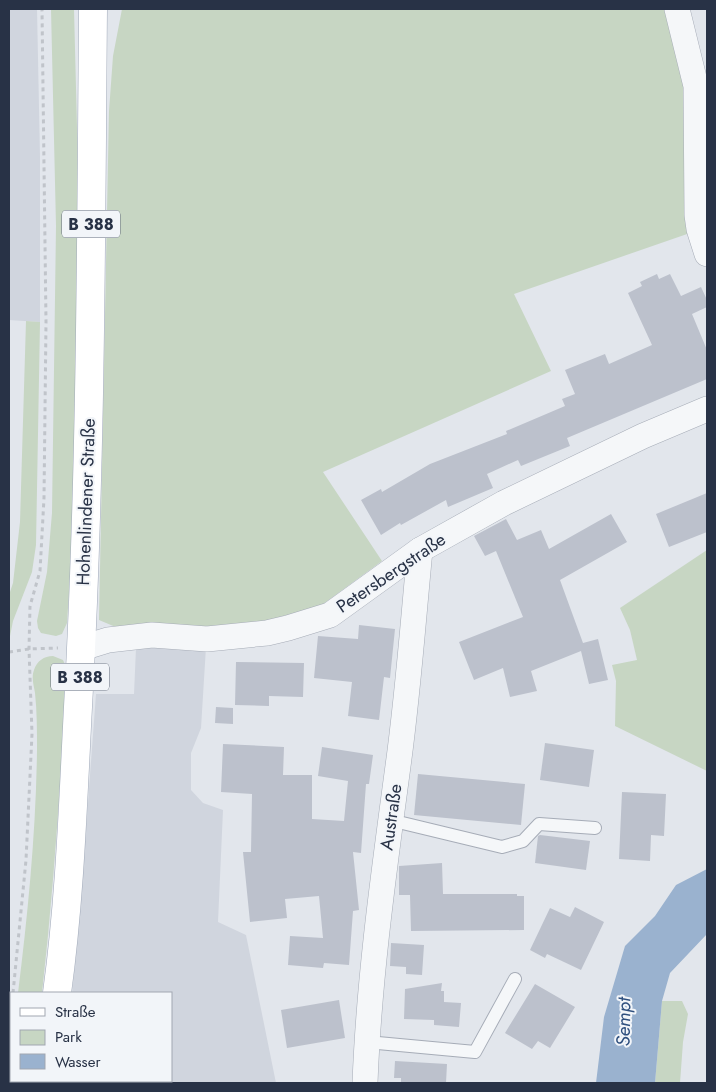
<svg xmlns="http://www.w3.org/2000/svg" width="716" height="1092" font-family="Jost,sans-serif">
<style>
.built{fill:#d0d5de}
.green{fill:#c7d6c3}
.water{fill:#9ab2cf}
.building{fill:#bcc1cc}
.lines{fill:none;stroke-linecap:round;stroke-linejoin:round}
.lane-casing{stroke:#a6acb7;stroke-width:14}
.street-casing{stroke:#a6acb7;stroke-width:26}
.primary-casing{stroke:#a0a9b9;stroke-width:29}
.path{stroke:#c0c4ca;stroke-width:3;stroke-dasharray:4 4;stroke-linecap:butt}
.lane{stroke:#f5f7f9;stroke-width:12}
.street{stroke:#f5f7f9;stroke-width:25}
.primary{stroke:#fff;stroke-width:28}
.labels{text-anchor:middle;stroke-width:4;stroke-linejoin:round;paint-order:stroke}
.shield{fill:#f2f5f9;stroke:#656c7c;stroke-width:1}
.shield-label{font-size:16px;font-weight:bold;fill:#283246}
.street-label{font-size:18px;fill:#283246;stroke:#f2f5f9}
.water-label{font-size:19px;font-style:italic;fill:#2e4f7e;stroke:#f2f5f9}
</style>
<rect width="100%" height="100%" fill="#e2e6ec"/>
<g class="built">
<path d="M 9,9 L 37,9 L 40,157 L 40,322 L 9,320 Z"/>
<path d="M 206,647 L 201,728 L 191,753 L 191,790 L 203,803 L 223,810 L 218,922 L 246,935 L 276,1083 L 60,1083 L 61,1081 L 171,1081 L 171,993 L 72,993 L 80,910 L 96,694 L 134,694 L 136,648 Z"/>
</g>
<g class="green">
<path d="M 51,9 L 74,9 L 78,167 L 76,379 L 72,547 L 67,623 L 62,634 L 56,636 L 41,633 L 38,628 L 37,621 L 47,572 L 52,513 L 56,226 Z"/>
<path d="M 122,9 L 674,9 L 686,67 L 690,233 L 514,294 L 551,371 L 323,472 L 382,561 L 311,613 L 216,629 L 118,628 L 99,620 L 109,111 L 113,56 Z"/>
<path d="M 26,321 L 40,322 L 36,545 L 32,572 L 13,621 L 9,641 L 9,595 L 13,583 L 20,522 Z"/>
<path d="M 707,550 L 707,771 L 615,726 L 616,681 L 612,665 L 637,660 L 630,630 L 620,608 Z"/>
<path d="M 53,656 L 63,660 L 67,669 C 61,778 54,886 42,993 L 18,993 C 28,913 36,831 37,750 C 37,731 37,711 35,693 C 34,686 31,678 34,670 C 37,661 44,656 53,656 Z"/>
<path d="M 662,1001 L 682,1001 L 688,1014 L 683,1042 L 680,1083 L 655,1083 Z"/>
</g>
<path class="water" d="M 707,869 L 707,934 L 670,973 L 662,1001 L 655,1083 L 596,1083 L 604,1017 L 625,946 L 655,916 L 676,885 Z"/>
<g class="building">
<path d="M 657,274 L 659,279 L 670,274 L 681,296 L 701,287 L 707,300 L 707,307 L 692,314 L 707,350 L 707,379 L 567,438 L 570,446 L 521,466 L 518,460 L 487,474 L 493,488 L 448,507 L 446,500 L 401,525 L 400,523 L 381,535 L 361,500 L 381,489 L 382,492 L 430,464 L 507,434 L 506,431 L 565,406 L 562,399 L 575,394 L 565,370 L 605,354 L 609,364 L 652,345 L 628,293 L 642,286 L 640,282 Z"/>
<path d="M 707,493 L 707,532 L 669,547 L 656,514 Z"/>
<path d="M 611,514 L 627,542 L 560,580 L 583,643 L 598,639 L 608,680 L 589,684 L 581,651 L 531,671 L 537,691 L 510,697 L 503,668 L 474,680 L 459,642 L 523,617 L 496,551 L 485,556 L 474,536 L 506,519 L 517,540 L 541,530 L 549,549 Z"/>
<path d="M 359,625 L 395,629 L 390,678 L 384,677 L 379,720 L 348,716 L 352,682 L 314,678 L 318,636 L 358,639 Z"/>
<path d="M 236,662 L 304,663 L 303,697 L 269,696 L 269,706 L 235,705 Z"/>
<path d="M 216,707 L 233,708 L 233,724 L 215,723 Z"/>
<path d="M 545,743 L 594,750 L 589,787 L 540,780 Z"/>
<path d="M 223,744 L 284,747 L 283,775 L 312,775 L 312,819 L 344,821 L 348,781 L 318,776 L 322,747 L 373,755 L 369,784 L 366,784 L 361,853 L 353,852 L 359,910 L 353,911 L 349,965 L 324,963 L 323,968 L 288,965 L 290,936 L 323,938 L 319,896 L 285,899 L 287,918 L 250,922 L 243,852 L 251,852 L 252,794 L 221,792 Z"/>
<path d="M 418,774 L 525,784 L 521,825 L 414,815 Z"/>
<path d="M 622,792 L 666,794 L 664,836 L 651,835 L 650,861 L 619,859 Z"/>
<path d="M 540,835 L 590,841 L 586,870 L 535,863 L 538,836 Z"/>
<path d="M 442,863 L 443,894 L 517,894 L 517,896 L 524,896 L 524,930 L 411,931 L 410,895 L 399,895 L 399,866 Z"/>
<path d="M 575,907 L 604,922 L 581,970 L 547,954 L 545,958 L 530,950 L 550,908 L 570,917 Z"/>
<path d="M 391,943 L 424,945 L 422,975 L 406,974 L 406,967 L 390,966 Z"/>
<path d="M 442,983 L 441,991 L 444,991 L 444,1002 L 461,1003 L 459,1027 L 434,1025 L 434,1020 L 404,1019 L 405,989 Z"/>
<path d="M 535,984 L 575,1007 L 550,1048 L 538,1041 L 532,1049 L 505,1033 Z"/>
<path d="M 339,1000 L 345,1038 L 287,1048 L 281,1010 Z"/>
<path d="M 395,1061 L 447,1064 L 446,1083 L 401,1083 L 401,1078 L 394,1078 Z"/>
</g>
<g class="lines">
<defs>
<g id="lane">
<path d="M 390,820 L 502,847 L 523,841 L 539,824 L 595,828"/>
<path d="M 367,1042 L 475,1052 L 515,979"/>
</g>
<g id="street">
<path d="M 677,9 L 696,86 L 697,215 L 699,229 L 707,254"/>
<path d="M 82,648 L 108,640 L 152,635 L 207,639 L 267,633 L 288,628 L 330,615 L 420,550 L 504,503 L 643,436 L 707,409"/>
<path d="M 365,1083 C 369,977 384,871 398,766 C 408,694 413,622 420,550"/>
</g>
<g id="primary">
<path d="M 57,993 C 70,899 73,802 78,707 C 91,474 91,242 93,9"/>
<path d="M 44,1083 L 44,1081"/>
</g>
</defs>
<use href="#lane" class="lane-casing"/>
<use href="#street" class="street-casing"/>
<use href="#primary" class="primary-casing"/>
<g class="path">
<path d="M 9,652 L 29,649 L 58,648"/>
<path d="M 13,993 L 26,860 L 32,734 L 29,649 L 30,606 L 40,571 L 44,498 L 46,322 L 42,9"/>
<path d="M 9,1024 L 11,1005"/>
</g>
<use href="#lane" class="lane"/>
<use href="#street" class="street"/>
<use href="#primary" class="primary"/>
</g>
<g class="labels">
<g class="shield">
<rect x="62" y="210.5" width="58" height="27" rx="4"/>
<rect x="51" y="663.5" width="58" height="27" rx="4"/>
</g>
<g class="shield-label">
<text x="91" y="230">B 388</text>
<text x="80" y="683">B 388</text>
</g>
<g class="street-label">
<text transform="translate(86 502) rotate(-88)" y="6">Hohenlindener Straße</text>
<text transform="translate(391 573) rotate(-34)" y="6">Petersbergstraße</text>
<text transform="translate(391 817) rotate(-82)" y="6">Austraße</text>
</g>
<g class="water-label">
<text transform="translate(623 1022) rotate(-89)" y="7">Sempt</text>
</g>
</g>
<rect width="716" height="1092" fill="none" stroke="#283246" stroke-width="20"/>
<rect x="10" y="992" width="162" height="90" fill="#f2f5f9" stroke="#a1a7b1"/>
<rect x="20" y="1008" width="25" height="8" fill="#ffffff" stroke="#a1a7b1"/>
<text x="55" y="1017" font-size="15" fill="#283246">Straße</text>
<rect x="20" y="1030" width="25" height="15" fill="#c7d6c3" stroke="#a1a7b1"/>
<text x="55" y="1042" font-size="15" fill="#283246">Park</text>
<rect x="20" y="1054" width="25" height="15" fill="#9ab2cf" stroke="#a1a7b1"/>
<text x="55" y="1067" font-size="15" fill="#283246">Wasser</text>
</svg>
